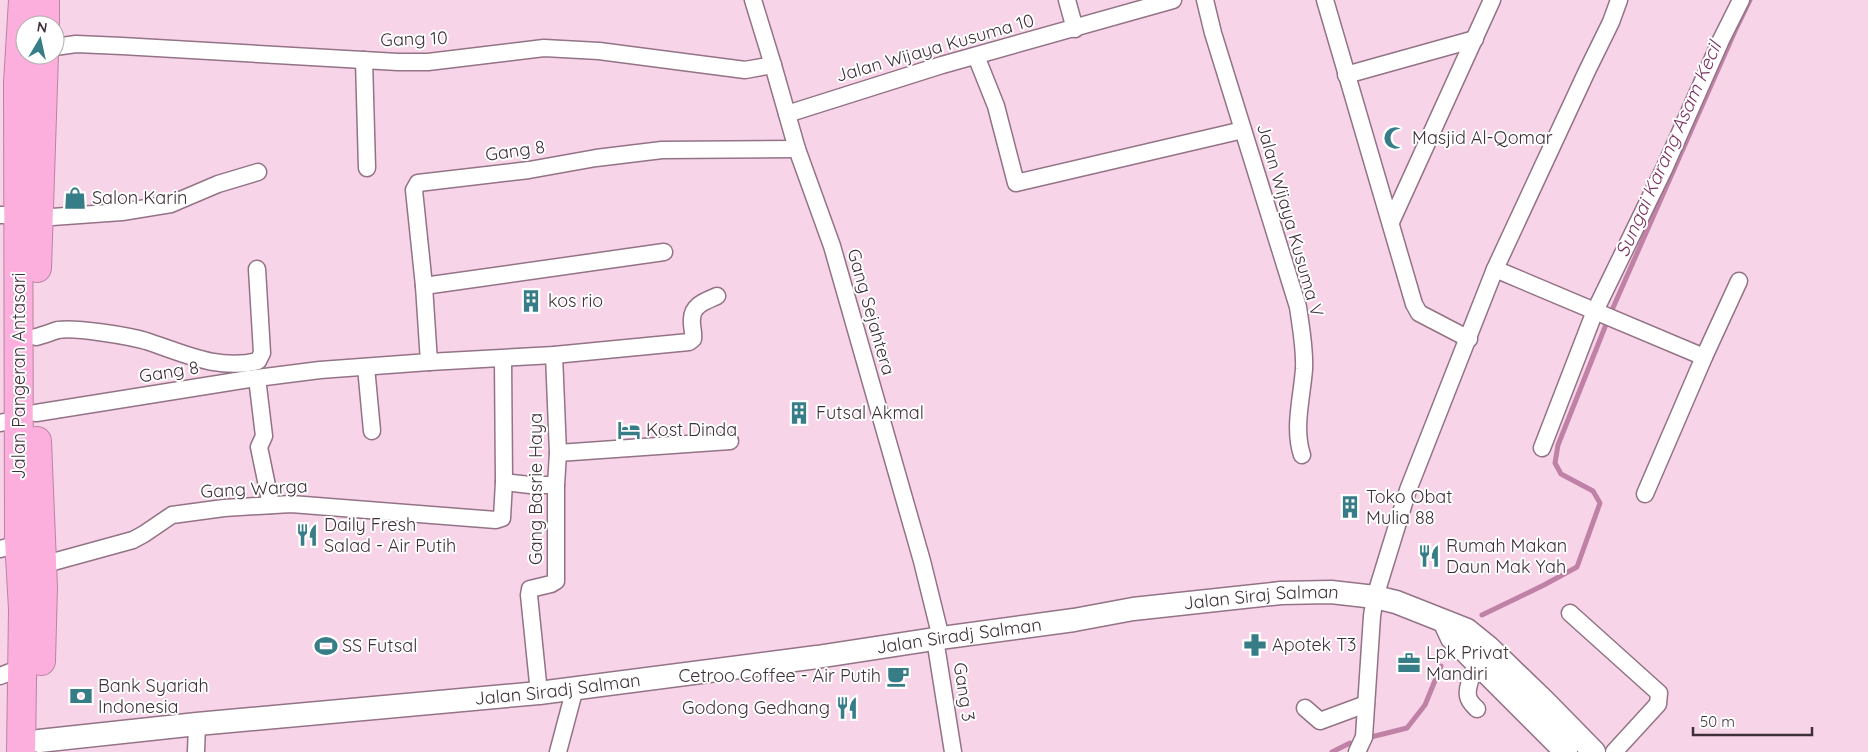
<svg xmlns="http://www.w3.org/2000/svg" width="1868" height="752" font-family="Quicksand,sans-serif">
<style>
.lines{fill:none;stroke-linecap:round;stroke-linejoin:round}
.stream{stroke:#bf82a6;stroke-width:5}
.street-casing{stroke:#937386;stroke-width:19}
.secondary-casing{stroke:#937386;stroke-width:25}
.highway-casing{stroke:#ba83a3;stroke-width:30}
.street{stroke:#fff;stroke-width:16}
.secondary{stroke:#fff;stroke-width:22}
.highway{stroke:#fcafdd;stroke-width:28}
.labels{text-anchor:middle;stroke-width:4;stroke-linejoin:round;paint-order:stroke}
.street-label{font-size:18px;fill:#3e3038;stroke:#fff}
.poi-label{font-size:18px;fill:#3e3038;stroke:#fff;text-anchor:start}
.water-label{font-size:19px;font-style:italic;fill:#7b3161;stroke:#fff}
</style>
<rect width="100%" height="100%" fill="#f8d4e8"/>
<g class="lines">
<g class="stream">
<path d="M 1612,310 L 1735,31 L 1750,0"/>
<path d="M 1482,615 L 1544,585 L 1577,567 L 1600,503 L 1593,491 L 1561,474 L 1555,463 L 1558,445 L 1607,322"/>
<path d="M 1371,737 L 1407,728 L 1425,705 L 1441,666"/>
<path d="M 1332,752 L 1350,743"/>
</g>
<defs>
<g id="street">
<path d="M 753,0 L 773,65 L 797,149 L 832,246 L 922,561 L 941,638"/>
<path d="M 1067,0 L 1075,29"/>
<path d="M 1205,0 L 1213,33 L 1298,307 C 1301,328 1305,348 1304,369 C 1302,397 1293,428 1302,455"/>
<path d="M 1325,0 L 1414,304 L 1419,313 L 1469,339"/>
<path d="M 55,47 L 76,44 L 122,46 L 398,62 L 428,62 L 544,48 L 599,51 L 745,70 L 773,65"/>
<path d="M 976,56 L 996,106 L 1016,183 L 1243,130"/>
<path d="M 364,60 L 367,168"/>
<path d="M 1346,75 L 1475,39"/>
<path d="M 787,114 L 942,65 L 1173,0"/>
<path d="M 0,215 L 18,215"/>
<path d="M 38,218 L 122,212 L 171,204 L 218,184 L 258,172"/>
<path d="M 1391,222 L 1492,0"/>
<path d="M 1495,269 L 1704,357"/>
<path d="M 424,286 L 664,252"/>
<path d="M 36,337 C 44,335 51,332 58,330 C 75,327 129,336 146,341 C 183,353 218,371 258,361 L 262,353 L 257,269"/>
<path d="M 429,362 L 424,286 L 414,190 L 418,183 L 529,170 L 596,158 L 662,150 L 797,149"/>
<path d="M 366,367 L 372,431"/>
<path d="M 257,378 L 264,436 L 259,447 L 271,505"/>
<path d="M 36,413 L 249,379 L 320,370 L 429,362 L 554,355 L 689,342 L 693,339 C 694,332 691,325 692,319 C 692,305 706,301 717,296"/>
<path d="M 0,423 L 19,419"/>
<path d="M 1542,448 L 1595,311 L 1664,169 L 1721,40 L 1741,0"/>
<path d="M 558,453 L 730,441"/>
<path d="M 504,482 L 530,485 L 556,485"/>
<path d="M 1645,494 L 1704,357 L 1739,281"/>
<path d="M 0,549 L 19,544"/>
<path d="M 42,565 L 133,540 L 144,534 L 172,515 L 224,508 L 291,504 L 496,520 L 502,518 L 504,482 L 503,359"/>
<path d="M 1570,613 L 1659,693 L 1658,704 L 1614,752"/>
<path d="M 935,639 L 953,752"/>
<path d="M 0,676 L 23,667"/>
<path d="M 539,693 L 529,595 L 530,589 L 551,584 L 556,581 L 556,485 L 558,453 L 554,355"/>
<path d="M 1305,708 L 1320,721 L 1366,704"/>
<path d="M 1477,709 C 1473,705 1469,702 1468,696 C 1466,686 1476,664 1482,655"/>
<path d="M 196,752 L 197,724"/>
<path d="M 558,752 L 575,688"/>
<path d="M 1357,752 L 1364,737 L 1372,616 L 1375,597 L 1408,490 L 1495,269 L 1587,71 L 1611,22 L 1619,0"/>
</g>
<g id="secondary">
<path d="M 1445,623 L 1452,638 L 1566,752"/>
<path id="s1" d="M 39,741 L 197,724 L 539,693 L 817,657 L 941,638 L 1074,620 L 1133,609 L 1281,593 L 1331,592 L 1375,597 L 1396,602 L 1467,630 L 1488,647 L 1545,702 L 1594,752"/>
</g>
<g id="highway">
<path d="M 45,25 L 45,0"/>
<path d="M 37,268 L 44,55"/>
<path d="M 37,441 L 43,587 L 41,661"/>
<path d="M 21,752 L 23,609 L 19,540 L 18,83 L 23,0"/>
</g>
</defs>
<use href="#street" class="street-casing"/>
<use href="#secondary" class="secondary-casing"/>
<use href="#highway" class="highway-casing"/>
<use href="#street" class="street"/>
<use href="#secondary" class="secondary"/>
<use href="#highway" class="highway"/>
</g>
<defs>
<symbol id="mosque-bare" viewBox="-9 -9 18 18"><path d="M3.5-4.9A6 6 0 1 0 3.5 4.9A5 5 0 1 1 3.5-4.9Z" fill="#377d88" stroke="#fff" stroke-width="2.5" paint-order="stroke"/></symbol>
<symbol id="shop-bare" viewBox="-9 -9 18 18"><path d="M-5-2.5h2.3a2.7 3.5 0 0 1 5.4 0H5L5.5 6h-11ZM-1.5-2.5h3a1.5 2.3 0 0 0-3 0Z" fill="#377d88" stroke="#fff" stroke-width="2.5" paint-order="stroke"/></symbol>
<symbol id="building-bare" viewBox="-9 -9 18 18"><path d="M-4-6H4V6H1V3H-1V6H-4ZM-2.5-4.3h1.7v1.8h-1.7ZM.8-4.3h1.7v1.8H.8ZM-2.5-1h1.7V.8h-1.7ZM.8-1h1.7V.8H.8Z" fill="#377d88" stroke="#fff" stroke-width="2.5" paint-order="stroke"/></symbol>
<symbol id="hotel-bare" viewBox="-9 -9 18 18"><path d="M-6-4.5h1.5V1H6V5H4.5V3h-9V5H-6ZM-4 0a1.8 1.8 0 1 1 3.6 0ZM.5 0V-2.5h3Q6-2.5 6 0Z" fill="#377d88" stroke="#fff" stroke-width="2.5" paint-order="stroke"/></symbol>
<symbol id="restaurant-bare" viewBox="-9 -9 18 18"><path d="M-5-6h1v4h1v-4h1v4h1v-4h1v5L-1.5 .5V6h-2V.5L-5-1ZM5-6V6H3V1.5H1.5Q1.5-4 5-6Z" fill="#377d88" stroke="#fff" stroke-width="2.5" paint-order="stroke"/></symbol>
<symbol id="pharmacy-bare" viewBox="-9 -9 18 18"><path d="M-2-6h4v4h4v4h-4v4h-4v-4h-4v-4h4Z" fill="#377d88" stroke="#fff" stroke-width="2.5" paint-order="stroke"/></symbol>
<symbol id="stadium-bare" viewBox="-9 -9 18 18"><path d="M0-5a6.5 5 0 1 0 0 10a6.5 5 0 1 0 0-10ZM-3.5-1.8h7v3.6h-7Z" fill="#377d88" stroke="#fff" stroke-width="2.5" paint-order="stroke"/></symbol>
<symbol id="office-bare" viewBox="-9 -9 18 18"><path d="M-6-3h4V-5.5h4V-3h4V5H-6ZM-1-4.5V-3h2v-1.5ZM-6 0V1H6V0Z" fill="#377d88" stroke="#fff" stroke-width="2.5" paint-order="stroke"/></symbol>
<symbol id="cafe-bare" viewBox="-9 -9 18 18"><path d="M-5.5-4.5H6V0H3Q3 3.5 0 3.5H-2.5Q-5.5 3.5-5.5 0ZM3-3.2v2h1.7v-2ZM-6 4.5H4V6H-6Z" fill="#377d88" stroke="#fff" stroke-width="2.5" paint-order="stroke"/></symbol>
<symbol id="bank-bare" viewBox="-9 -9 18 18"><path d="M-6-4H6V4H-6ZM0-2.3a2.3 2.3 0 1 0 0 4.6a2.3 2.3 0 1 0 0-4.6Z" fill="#377d88" stroke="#fff" stroke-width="2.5" paint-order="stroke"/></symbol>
</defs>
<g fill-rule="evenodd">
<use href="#mosque-bare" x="1379" y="122" width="32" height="32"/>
<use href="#shop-bare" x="59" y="182" width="32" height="32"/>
<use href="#building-bare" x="515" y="285" width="32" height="32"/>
<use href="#building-bare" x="783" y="397" width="32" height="32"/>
<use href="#hotel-bare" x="613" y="414" width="32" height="32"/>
<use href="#building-bare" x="1334" y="491" width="32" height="32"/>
<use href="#restaurant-bare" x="291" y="519" width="32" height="32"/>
<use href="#restaurant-bare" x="1413" y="540" width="32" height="32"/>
<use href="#pharmacy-bare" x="1239" y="629" width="32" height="32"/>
<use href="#stadium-bare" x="310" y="630" width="32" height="32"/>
<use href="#office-bare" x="1393" y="647" width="32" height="32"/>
<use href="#cafe-bare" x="882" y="660" width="32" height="32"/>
<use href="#bank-bare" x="65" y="680" width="32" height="32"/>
<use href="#restaurant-bare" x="831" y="692" width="32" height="32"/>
</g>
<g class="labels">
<g class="street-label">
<text transform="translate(414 39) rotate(-2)" y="6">Gang 10</text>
<text transform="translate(935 48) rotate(-16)" y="6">Jalan Wijaya Kusuma 10</text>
<text transform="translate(515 151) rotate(-8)" y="6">Gang 8</text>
<text transform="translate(1290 220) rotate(74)" y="6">Jalan Wijaya Kusuma V</text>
<text transform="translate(871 312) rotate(74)" y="6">Gang Sejahtera</text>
<text transform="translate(169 372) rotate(-9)" y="6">Gang 8</text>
<text transform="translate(19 376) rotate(-90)" y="6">Jalan Pangeran Antasari</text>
<text transform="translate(254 489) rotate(-3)" y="6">Gang Warga</text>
<text transform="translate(536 489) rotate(-90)" y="6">Gang Basrie Haya</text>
<text dy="6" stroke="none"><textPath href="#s1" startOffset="1231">Jalan Siraj Salman</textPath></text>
<text dy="6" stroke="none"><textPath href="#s1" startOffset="926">Jalan Siradj Salman</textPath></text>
<text dy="6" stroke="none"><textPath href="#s1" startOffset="521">Jalan Siradj Salman</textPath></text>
<text transform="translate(964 692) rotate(81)" y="6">Gang 3</text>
</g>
<g class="poi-label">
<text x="1412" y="144">Masjid Al-Qomar</text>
<text x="92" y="204">Salon Karin</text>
<text x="548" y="307">kos rio</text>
<text x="816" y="419">Futsal Akmal</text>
<text x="646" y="436">Kost Dinda</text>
<text x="1366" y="503">Toko Obat<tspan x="1366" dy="21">Mulia 88</tspan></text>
<text x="324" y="531">Daily Fresh<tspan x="324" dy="21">Salad - Air Putih</tspan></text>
<text x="1446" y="552">Rumah Makan<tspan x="1446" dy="21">Daun Mak Yah</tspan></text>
<text x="1272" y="651">Apotek T3</text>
<text x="342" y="652">SS Futsal</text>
<text x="1426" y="659">Lpk Privat<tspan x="1426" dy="21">Mandiri</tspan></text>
<text x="881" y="682" text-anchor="end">Cetroo Coffee - Air Putih</text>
<text x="98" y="692">Bank Syariah<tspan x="98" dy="21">Indonesia</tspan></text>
<text x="830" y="714" text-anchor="end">Godong Gedhang</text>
</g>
<g class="water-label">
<text transform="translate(1668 149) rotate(-66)" y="7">Sungai Karang Asam Kecil</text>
</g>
</g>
<g transform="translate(40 40) rotate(9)"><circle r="24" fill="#ffffff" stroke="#b2acaf"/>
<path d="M0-4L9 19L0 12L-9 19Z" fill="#377d88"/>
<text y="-8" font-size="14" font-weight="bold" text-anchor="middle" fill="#3e3038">N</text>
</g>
<path d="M1693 727v8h119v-8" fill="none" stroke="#3e3038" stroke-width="2.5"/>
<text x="1700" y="727" font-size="15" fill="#3e3038" stroke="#ffffff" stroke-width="4" paint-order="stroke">50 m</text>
</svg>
